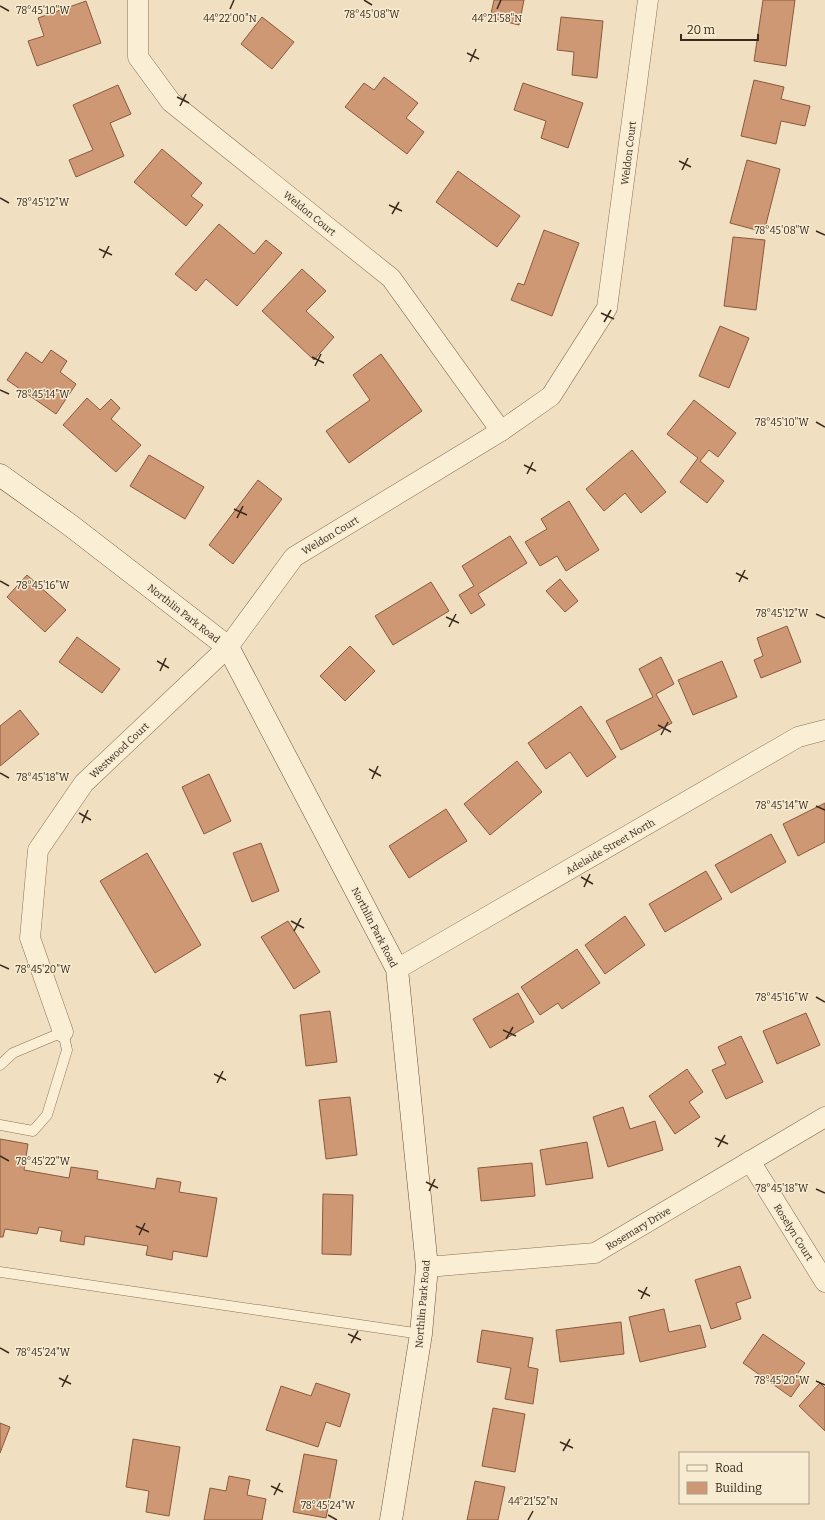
<svg xmlns="http://www.w3.org/2000/svg" width="825" height="1520" font-family="Bitter,serif">
<style>
.building{fill:#cf9875;stroke:#8a593d}
.lines{fill:none;stroke-linecap:round;stroke-linejoin:round}
.lane-casing{stroke:#8a7158;stroke-width:11}
.street-casing{stroke:#8a7158;stroke-width:21}
.secondary-casing{stroke:#6b523b;stroke-width:23}
.lane{stroke:#faeed5;stroke-width:10}
.street{stroke:#faeed5;stroke-width:20}
.secondary{stroke:#faeed5;stroke-width:22}
.ticks{fill:none;stroke:#392a1d;stroke-width:1.5}
.labels{text-anchor:middle;stroke-width:3;stroke-linejoin:round;paint-order:stroke}
.street-label{font-size:10px;fill:#392a1d;stroke:#f7ebd1}
.ticks-label{font-size:10px;text-anchor:middle;fill:#392a1d;stroke:#f7ebd1;stroke-width:3;stroke-linejoin:round;paint-order:stroke}
</style>
<rect width="100%" height="100%" fill="#f0e0c1"/>
<g class="building">
<path d="M 494,0 L 524,0 L 519,25 L 490,18 Z"/>
<path d="M 763,0 L 795,0 L 786,66 L 754,61 Z"/>
<path d="M 86,1 L 101,43 L 37,66 L 28,41 L 44,36 L 38,18 Z"/>
<path d="M 262,17 L 294,42 L 272,69 L 241,44 Z"/>
<path d="M 561,17 L 603,21 L 597,78 L 572,75 L 574,52 L 557,50 Z"/>
<path d="M 384,77 L 418,103 L 406,118 L 424,132 L 407,154 L 345,107 L 364,83 L 374,90 Z"/>
<path d="M 754,80 L 784,87 L 781,99 L 810,106 L 805,126 L 781,121 L 776,144 L 741,136 Z"/>
<path d="M 523,83 L 583,103 L 568,148 L 541,138 L 546,121 L 514,110 Z"/>
<path d="M 118,85 L 131,114 L 110,123 L 124,156 L 76,177 L 69,160 L 93,150 L 73,105 Z"/>
<path d="M 162,149 L 202,183 L 191,196 L 203,205 L 186,226 L 134,182 Z"/>
<path d="M 747,160 L 780,169 L 764,232 L 730,223 Z"/>
<path d="M 458,171 L 520,216 L 497,247 L 436,202 Z"/>
<path d="M 219,224 L 254,254 L 266,240 L 282,253 L 237,306 L 206,279 L 196,291 L 175,274 Z"/>
<path d="M 544,230 L 579,243 L 552,316 L 511,300 L 518,283 L 524,285 Z"/>
<path d="M 733,237 L 765,240 L 756,310 L 724,306 Z"/>
<path d="M 302,269 L 326,291 L 306,311 L 334,337 L 314,360 L 262,311 Z"/>
<path d="M 720,326 L 749,338 L 729,388 L 699,376 Z"/>
<path d="M 51,350 L 67,361 L 60,372 L 76,384 L 56,414 L 7,380 L 26,352 L 42,363 Z"/>
<path d="M 381,354 L 422,411 L 349,463 L 326,431 L 370,400 L 353,375 Z"/>
<path d="M 87,398 L 100,410 L 111,399 L 120,408 L 111,419 L 141,445 L 116,472 L 63,425 Z"/>
<path d="M 694,400 L 736,433 L 718,457 L 709,450 L 700,461 L 724,481 L 707,503 L 680,482 L 698,458 L 667,434 Z"/>
<path d="M 632,450 L 666,492 L 641,513 L 625,493 L 604,511 L 586,489 Z"/>
<path d="M 149,455 L 204,487 L 185,519 L 130,486 Z"/>
<path d="M 258,480 L 282,499 L 233,564 L 209,545 Z"/>
<path d="M 569,501 L 599,550 L 566,571 L 557,556 L 540,566 L 525,542 L 547,529 L 541,519 Z"/>
<path d="M 510,536 L 527,563 L 478,594 L 485,605 L 471,614 L 459,595 L 474,586 L 462,566 Z"/>
<path d="M 27,575 L 66,610 L 45,632 L 7,597 Z"/>
<path d="M 560,579 L 578,601 L 565,612 L 546,591 Z"/>
<path d="M 431,582 L 449,611 L 393,645 L 375,616 Z"/>
<path d="M 787,626 L 801,662 L 761,678 L 754,660 L 763,656 L 757,638 Z"/>
<path d="M 77,637 L 120,669 L 102,693 L 59,662 Z"/>
<path d="M 350,646 L 375,671 L 345,701 L 320,676 Z"/>
<path d="M 661,657 L 674,684 L 656,694 L 672,723 L 621,750 L 606,721 L 653,697 L 639,669 Z"/>
<path d="M 722,661 L 737,697 L 693,715 L 678,680 Z"/>
<path d="M 581,706 L 616,757 L 587,777 L 570,752 L 546,769 L 528,743 Z"/>
<path d="M 20,710 L 39,734 L 0,766 L 0,726 Z"/>
<path d="M 517,761 L 542,792 L 490,835 L 464,804 Z"/>
<path d="M 209,774 L 231,821 L 204,834 L 182,787 Z"/>
<path d="M 825,803 L 825,842 L 798,856 L 783,824 Z"/>
<path d="M 446,809 L 467,841 L 409,878 L 389,846 Z"/>
<path d="M 771,834 L 786,862 L 731,893 L 715,865 Z"/>
<path d="M 261,843 L 279,891 L 252,902 L 233,853 Z"/>
<path d="M 147,853 L 201,945 L 155,973 L 100,881 Z"/>
<path d="M 706,871 L 722,899 L 665,932 L 649,904 Z"/>
<path d="M 625,916 L 645,945 L 605,974 L 585,945 Z"/>
<path d="M 288,921 L 320,972 L 294,989 L 261,937 Z"/>
<path d="M 577,949 L 600,983 L 562,1009 L 558,1003 L 540,1015 L 521,987 Z"/>
<path d="M 518,993 L 534,1022 L 490,1048 L 473,1019 Z"/>
<path d="M 330,1011 L 337,1062 L 306,1066 L 300,1015 Z"/>
<path d="M 806,1013 L 820,1045 L 777,1064 L 763,1031 Z"/>
<path d="M 741,1036 L 763,1082 L 726,1099 L 712,1070 L 726,1064 L 718,1047 Z"/>
<path d="M 687,1069 L 703,1092 L 689,1102 L 700,1117 L 675,1134 L 649,1096 Z"/>
<path d="M 350,1097 L 357,1155 L 326,1159 L 319,1100 Z"/>
<path d="M 623,1107 L 630,1129 L 655,1121 L 663,1150 L 608,1167 L 593,1117 Z"/>
<path d="M 0,1139 L 28,1144 L 24,1170 L 69,1178 L 71,1167 L 98,1171 L 97,1179 L 155,1189 L 157,1178 L 181,1182 L 179,1192 L 217,1198 L 207,1257 L 173,1251 L 172,1260 L 146,1255 L 148,1246 L 85,1236 L 84,1245 L 60,1241 L 62,1231 L 39,1227 L 37,1234 L 5,1229 L 3,1237 L 0,1237 Z"/>
<path d="M 587,1142 L 593,1178 L 546,1185 L 540,1150 Z"/>
<path d="M 532,1163 L 535,1196 L 481,1201 L 478,1168 Z"/>
<path d="M 323,1194 L 353,1195 L 351,1255 L 322,1254 Z"/>
<path d="M 740,1266 L 751,1298 L 736,1303 L 741,1319 L 711,1329 L 695,1280 Z"/>
<path d="M 664,1309 L 669,1332 L 700,1325 L 706,1347 L 640,1362 L 629,1317 Z"/>
<path d="M 621,1322 L 624,1354 L 560,1362 L 556,1330 Z"/>
<path d="M 482,1330 L 533,1338 L 528,1367 L 538,1369 L 533,1404 L 505,1399 L 511,1368 L 477,1362 Z"/>
<path d="M 763,1334 L 805,1363 L 796,1376 L 802,1381 L 791,1397 L 743,1363 Z"/>
<path d="M 316,1383 L 350,1394 L 340,1427 L 326,1422 L 318,1447 L 266,1430 L 281,1386 L 311,1396 Z"/>
<path d="M 820,1383 L 825,1388 L 825,1431 L 799,1406 Z"/>
<path d="M 493,1408 L 525,1414 L 515,1472 L 482,1466 Z"/>
<path d="M 0,1423 L 10,1427 L 0,1453 Z"/>
<path d="M 133,1439 L 180,1447 L 169,1516 L 146,1512 L 149,1491 L 126,1487 Z"/>
<path d="M 304,1454 L 337,1460 L 326,1518 L 293,1512 Z"/>
<path d="M 229,1476 L 250,1480 L 247,1495 L 266,1499 L 262,1520 L 204,1520 L 210,1488 L 226,1491 Z"/>
<path d="M 475,1481 L 505,1487 L 498,1520 L 467,1520 Z"/>
</g>
<g class="lines">
<defs>
<g id="lane">
<path d="M 0,1065 L 13,1053 L 63,1032 L 67,1050 L 47,1115 L 33,1131 L 0,1125"/>
<path d="M 0,1272 L 421,1334"/>
</g>
<g id="street">
<path d="M 138,0 L 138,57 L 171,102 L 391,278 L 501,431"/>
<path d="M 397,969 L 798,737 L 825,730"/>
<path d="M 63,1032 L 30,938 L 38,850 L 84,783 L 228,647 L 294,557 L 501,431 L 551,396 L 607,308 L 648,0"/>
<path d="M 750,1161 L 825,1282"/>
<path d="M 427,1267 L 595,1253 L 825,1117"/>
</g>
<path id="secondary" d="M 0,475 L 70,525 L 228,647 L 397,969 L 427,1267 L 421,1334 L 391,1520"/>
</defs>
<use href="#lane" class="lane-casing"/>
<use href="#street" class="street-casing"/>
<use href="#secondary" class="secondary-casing"/>
<use href="#lane" class="lane"/>
<use href="#street" class="street"/>
<use href="#secondary" class="secondary"/>
</g>
<path class="ticks" d="M 364,0 L 372,5M 0,6 L 9,11M 230,9 L 234,0M 497,9 L 501,0M 467,53 L 479,59M 470,62 L 476,49M 177,97 L 189,103M 180,106 L 186,94M 679,161 L 691,167M 682,170 L 688,158M 0,198 L 9,203M 389,205 L 402,211M 392,214 L 399,202M 816,231 L 825,235M 99,249 L 112,255M 103,258 L 109,246M 601,313 L 614,319M 604,322 L 611,310M 312,357 L 324,363M 315,366 L 321,354M 0,390 L 9,394M 816,422 L 825,427M 524,465 L 536,471M 527,474 L 533,462M 234,509 L 247,515M 237,518 L 243,506M 736,573 L 748,579M 0,581 L 9,586M 739,582 L 745,570M 816,614 L 825,618M 446,617 L 459,623M 449,627 L 456,614M 157,661 L 169,668M 160,671 L 166,658M 658,725 L 671,732M 661,735 L 668,722M 369,769 L 381,776M 0,773 L 9,778M 372,779 L 378,766M 816,806 L 825,810M 79,813 L 91,820M 82,823 L 88,810M 581,877 L 593,884M 584,887 L 590,874M 291,921 L 304,928M 294,931 L 301,918M 0,965 L 9,969M 816,997 L 825,1002M 503,1030 L 516,1036M 506,1039 L 513,1027M 214,1074 L 226,1080M 217,1083 L 223,1071M 715,1138 L 728,1144M 718,1147 L 725,1135M 0,1156 L 9,1161M 426,1182 L 438,1188M 816,1189 L 825,1193M 429,1191 L 435,1179M 136,1226 L 149,1232M 139,1235 L 145,1223M 638,1290 L 650,1296M 641,1299 L 647,1287M 348,1334 L 361,1340M 351,1343 L 358,1331M 0,1348 L 9,1353M 59,1378 L 71,1384M 816,1381 L 825,1385M 62,1387 L 68,1375M 560,1442 L 573,1448M 563,1451 L 570,1439M 271,1486 L 283,1492M 274,1495 L 280,1483M 328,1515 L 337,1520M 528,1520 L 533,1511"/>
<g class="labels">
<g class="street-label">
<text transform="translate(628 153) rotate(-83)" y="4">Weldon Court</text>
<text transform="translate(310 213) rotate(39)" y="4">Weldon Court</text>
<text transform="translate(330 535) rotate(-31)" y="4">Weldon Court</text>
<text transform="translate(184 613) rotate(38)" y="4">Northlin Park Road</text>
<text transform="translate(119 750) rotate(-43)" y="4">Westwood Court</text>
<text transform="translate(610 846) rotate(-30)" y="4">Adelaide Street North</text>
<text transform="translate(375 927) rotate(63)" y="4">Northlin Park Road</text>
<text transform="translate(638 1228) rotate(-31)" y="4">Rosemary Drive</text>
<text transform="translate(794 1232) rotate(58)" y="4">Roselyn Court</text>
<text transform="translate(422 1304) rotate(-85)" y="4">Northlin Park Road</text>
</g>
</g>
<g class="ticks-label">
<text x="43" y="14">78°45'10"W</text>
<text x="372" y="18">78°45'08"W</text>
<text x="230" y="22">44°22'00"N</text>
<text x="497" y="22">44°21'58"N</text>
<text x="43" y="206">78°45'12"W</text>
<text x="782" y="234">78°45'08"W</text>
<text x="43" y="398">78°45'14"W</text>
<text x="782" y="426">78°45'10"W</text>
<text x="43" y="589">78°45'16"W</text>
<text x="782" y="617">78°45'12"W</text>
<text x="43" y="781">78°45'18"W</text>
<text x="782" y="809">78°45'14"W</text>
<text x="43" y="973">78°45'20"W</text>
<text x="782" y="1001">78°45'16"W</text>
<text x="43" y="1165">78°45'22"W</text>
<text x="782" y="1192">78°45'18"W</text>
<text x="43" y="1356">78°45'24"W</text>
<text x="782" y="1384">78°45'20"W</text>
<text x="533" y="1505">44°21'52"N</text>
<text x="328" y="1509">78°45'24"W</text>
</g>
<rect x="679" y="1452" width="130" height="52" fill="#f7ebd1" stroke="#ab9e89"/>
<rect x="687" y="1465" width="20" height="6" fill="#faeed5" stroke="#ab9e89"/>
<text x="715" y="1472" font-size="12" fill="#392a1d">Road</text>
<rect x="687" y="1482" width="20" height="12" fill="#cf9875" stroke="#ab9e89"/>
<text x="715" y="1492" font-size="12" fill="#392a1d">Building</text>
<path d="M681 34v6h77v-6" fill="none" stroke="#392a1d" stroke-width="2"/>
<text x="687" y="34" font-size="12" fill="#392a1d" stroke="#f7ebd1" stroke-width="3" paint-order="stroke">20 m</text>
</svg>
